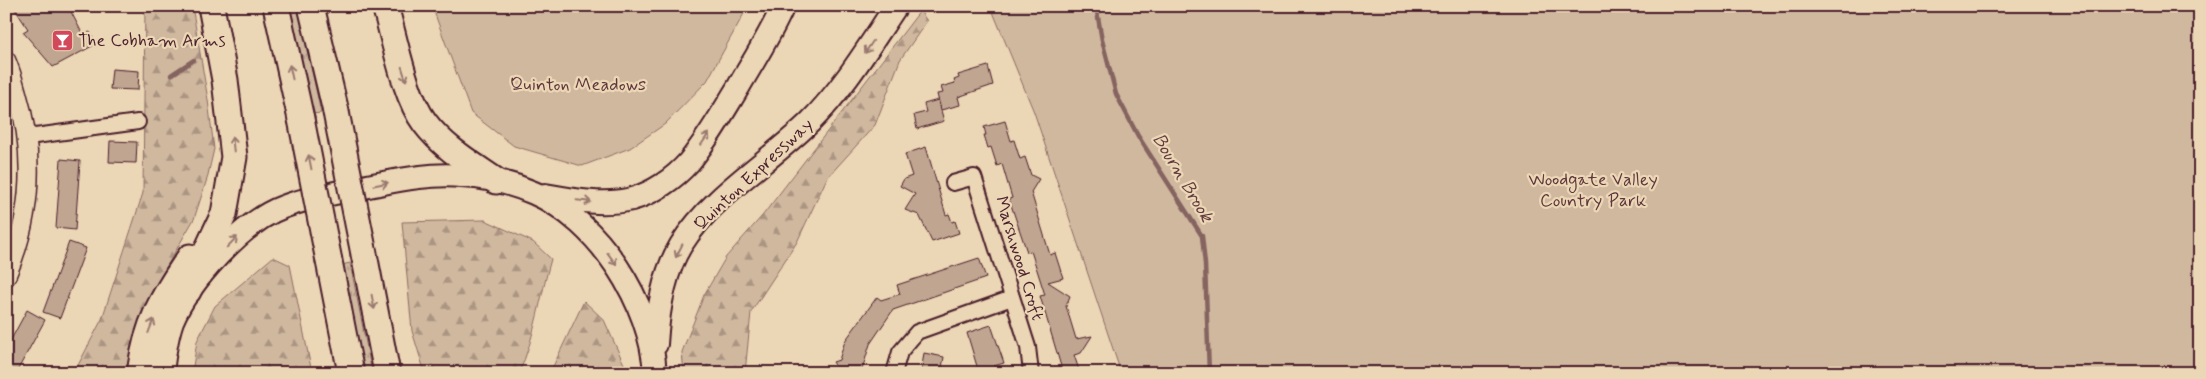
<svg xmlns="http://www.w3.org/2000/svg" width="2206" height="379" font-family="Mynerve,sans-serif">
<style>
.grass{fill:url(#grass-tufts);stroke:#8d6c65}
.forest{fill:url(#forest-firs);stroke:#8d6c65}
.green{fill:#d0b89f;stroke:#8d6c65}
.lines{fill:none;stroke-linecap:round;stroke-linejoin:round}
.stream{stroke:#85635f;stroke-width:4.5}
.building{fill:#c0a591;stroke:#4a1f2b}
.minor-casing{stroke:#4a1f2b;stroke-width:18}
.tertiary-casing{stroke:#4a1f2b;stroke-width:21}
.trunk-casing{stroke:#4a1f2b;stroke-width:26}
.motorway-casing{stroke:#4a1f2b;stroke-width:29}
.minor{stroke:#ebd6b5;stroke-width:14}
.tertiary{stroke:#ebd6b5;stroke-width:18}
.trunk{stroke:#ebd6b5;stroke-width:22}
.motorway{stroke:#ebd6b5;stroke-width:25}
.motorway-bridge-casing{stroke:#4a1f2b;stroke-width:29;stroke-linecap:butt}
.motorway-bridge{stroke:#ebd6b5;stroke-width:25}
.oneway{stroke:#9a7a70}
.labels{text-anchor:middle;stroke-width:4.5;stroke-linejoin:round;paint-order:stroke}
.poi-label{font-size:18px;fill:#4a1f2b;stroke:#ebd6b5;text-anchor:start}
.park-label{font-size:18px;fill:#5e363c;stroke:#ebd6b5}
.street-label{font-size:18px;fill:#4a1f2b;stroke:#ebd6b5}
.water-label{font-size:19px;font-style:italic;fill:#633b40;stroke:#ebd6b5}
</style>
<defs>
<pattern id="grass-tufts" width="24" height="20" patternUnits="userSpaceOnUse" patternTransform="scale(1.25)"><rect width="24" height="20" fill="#d0b89f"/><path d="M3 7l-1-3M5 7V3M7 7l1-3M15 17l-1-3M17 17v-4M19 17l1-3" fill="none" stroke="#ab9582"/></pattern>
<pattern id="forest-firs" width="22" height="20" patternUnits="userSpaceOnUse" patternTransform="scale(1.25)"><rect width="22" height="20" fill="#d0b89f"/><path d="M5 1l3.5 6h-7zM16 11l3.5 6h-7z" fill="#ab9582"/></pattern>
</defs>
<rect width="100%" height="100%" fill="#ebd6b5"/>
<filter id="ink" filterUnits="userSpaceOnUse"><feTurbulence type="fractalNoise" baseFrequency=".02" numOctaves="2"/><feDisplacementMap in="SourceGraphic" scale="10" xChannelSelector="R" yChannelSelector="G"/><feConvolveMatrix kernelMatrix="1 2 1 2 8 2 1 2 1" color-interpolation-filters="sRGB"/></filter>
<g filter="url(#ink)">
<g class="grass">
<path d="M 290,6 L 298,6 L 321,113 L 313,114 Z"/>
<path d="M 350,263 L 372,373 L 363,373 L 342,265 Z"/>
</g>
<g class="forest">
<path d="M 145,6 L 192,6 L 208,100 L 214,149 L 207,179 L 194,219 L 161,276 L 136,332 L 130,373 L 74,373 L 102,319 L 143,193 Z"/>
<path d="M 920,11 L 927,21 L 900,60 L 875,125 L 827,178 L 797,242 L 751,312 L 745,373 L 684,373 L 682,352 L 704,295 L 726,257 L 763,215 Z"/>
<path d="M 485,220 L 533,242 L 551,259 C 540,297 535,337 519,373 L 425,373 L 412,331 L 402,222 Z"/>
<path d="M 273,257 L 290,265 L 312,373 L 192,373 L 197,341 L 215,306 Z"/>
<path d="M 584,301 L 604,320 L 628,373 L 550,373 Z"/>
</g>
<g class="green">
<path d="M 432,6 L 748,6 L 707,81 L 665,124 L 630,148 L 582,166 L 514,146 L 471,113 Z"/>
<path d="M 986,6 L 2200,6 L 2200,373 L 1121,373 L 1034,112 L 993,12 Z"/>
</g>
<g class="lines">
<g class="stream">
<path d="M 1096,6 L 1102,40 L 1116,94 L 1138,136 L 1202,236 L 1205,264 L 1209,373"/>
<path d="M 171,75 L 194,60"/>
</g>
</g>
<g class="building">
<path d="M 13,6 L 68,6 L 83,35 L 90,32 L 96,44 L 53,67 L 23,32 L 28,29 Z"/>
<path d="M 988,66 L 993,85 L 958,97 L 960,105 L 941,110 L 937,94 L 943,93 L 941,87 L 955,83 L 954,80 L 959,78 L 958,75 Z"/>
<path d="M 112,69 L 139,71 L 138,90 L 110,89 Z"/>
<path d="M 938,100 L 944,121 L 917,129 L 914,115 L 926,112 L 924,104 Z"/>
<path d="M 1005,121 L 1011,141 L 1014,140 L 1020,159 L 1025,157 L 1031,175 L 1039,179 L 1031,192 L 1050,255 L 1055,253 L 1063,278 L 1048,282 L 1070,296 L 1066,306 L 1076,339 L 1092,336 L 1081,353 L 1074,355 L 1080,373 L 1063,373 L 1040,296 L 1045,295 L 1031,251 L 1027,252 L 1009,199 L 1012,198 L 1002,164 L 997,166 L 991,147 L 988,148 L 984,135 L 986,135 L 984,127 Z"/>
<path d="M 110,141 L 137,142 L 136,163 L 109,162 Z"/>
<path d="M 926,147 L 946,215 L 949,214 L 952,222 L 955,221 L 959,233 L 932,242 L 919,215 L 905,210 L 915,194 L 900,186 L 904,179 L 912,176 L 905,154 Z"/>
<path d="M 61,159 L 80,161 L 75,230 L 56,228 Z"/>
<path d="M 69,242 L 86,248 L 60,318 L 43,312 Z"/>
<path d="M 979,258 L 986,278 L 893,310 L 870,344 L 861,373 L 840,373 L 833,362 L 839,360 L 845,341 L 877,297 L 881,300 L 900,294 L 897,285 Z"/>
<path d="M 27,310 L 45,320 L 16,373 L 6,373 L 6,349 Z"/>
<path d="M 991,325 L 1004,363 L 994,366 L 996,373 L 979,373 L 967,333 Z"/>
<path d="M 924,353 L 944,357 L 941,373 L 921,373 Z"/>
</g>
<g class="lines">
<defs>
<g id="minor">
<path d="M 28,137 L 138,122"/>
<path d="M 953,183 L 974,177 L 1028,347 L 1031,373"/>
<path d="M 894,373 L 900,352 L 917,332 L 1012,298"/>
</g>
<path id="tertiary" d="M 6,60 C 11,71 14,82 17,93 C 36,156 32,216 6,277"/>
<g id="trunk">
<path d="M 545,195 C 573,200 604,206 632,199 C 653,193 674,179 689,162 C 708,139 723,112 739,86 C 754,60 771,34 783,6"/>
<path d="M 656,344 C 658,311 663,274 681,245 C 712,195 768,163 810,122 C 844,88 869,46 896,6"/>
<path d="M 162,373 C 164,355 166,338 172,321 C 187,283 244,221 283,207 C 308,197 337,193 363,187 C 395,181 428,173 461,176 C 485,177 511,183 534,193 C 599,221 651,303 655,373"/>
</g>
<g id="motorway">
<path d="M 276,6 L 301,119"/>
<path d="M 311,6 L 336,112"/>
<path d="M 385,6 C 395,40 404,95 425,123 C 444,148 470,163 496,181"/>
<path d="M 364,254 L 387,373"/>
<path d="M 329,261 L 351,373"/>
<path d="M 188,291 L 224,214 L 234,157 L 225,80 L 211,6"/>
<path d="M 140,373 C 147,323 162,298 190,257"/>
</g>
</defs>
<use href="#minor" class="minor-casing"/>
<use href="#tertiary" class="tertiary-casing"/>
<use href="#trunk" class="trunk-casing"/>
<use href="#motorway" class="motorway-casing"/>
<use href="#minor" class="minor"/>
<use href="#tertiary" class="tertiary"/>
<use href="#trunk" class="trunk"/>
<use href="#motorway" class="motorway"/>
<defs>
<g id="motorway-bridge">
<path d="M 336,112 L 364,254"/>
<path d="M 301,119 L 329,261"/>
</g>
</defs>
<use href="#motorway-bridge" class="motorway-bridge-casing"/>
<use href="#motorway-bridge" class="motorway-bridge"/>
</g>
<defs><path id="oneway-shaft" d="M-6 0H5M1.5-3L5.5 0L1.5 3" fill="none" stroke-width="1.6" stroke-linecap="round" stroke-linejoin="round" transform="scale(1.25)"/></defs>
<g class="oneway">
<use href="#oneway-shaft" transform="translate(869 47) rotate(124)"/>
<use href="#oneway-shaft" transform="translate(291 72) rotate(-102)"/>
<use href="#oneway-shaft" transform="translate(404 74) rotate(72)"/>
<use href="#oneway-shaft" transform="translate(705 139) rotate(-56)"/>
<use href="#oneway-shaft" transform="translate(233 144) rotate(-96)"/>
<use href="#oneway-shaft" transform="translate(310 162) rotate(-101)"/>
<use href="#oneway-shaft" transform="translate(381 184) rotate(-11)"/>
<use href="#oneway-shaft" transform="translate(584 201) rotate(6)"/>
<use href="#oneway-shaft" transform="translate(232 242) rotate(-46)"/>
<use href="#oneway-shaft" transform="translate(679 251) rotate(117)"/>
<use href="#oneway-shaft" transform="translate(612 259) rotate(54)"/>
<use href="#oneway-shaft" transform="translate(373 302) rotate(79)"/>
<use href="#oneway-shaft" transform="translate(151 326) rotate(-69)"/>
</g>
</g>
<defs>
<symbol id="bar-square" viewBox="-11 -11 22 22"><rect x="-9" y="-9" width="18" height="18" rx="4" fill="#d1495b" stroke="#ebd6b5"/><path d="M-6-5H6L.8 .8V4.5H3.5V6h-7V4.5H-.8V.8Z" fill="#fff"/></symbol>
</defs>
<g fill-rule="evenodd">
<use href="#bar-square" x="50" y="28" width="25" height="25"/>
</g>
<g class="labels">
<g class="poi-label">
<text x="78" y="46">The Cobham Arms</text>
</g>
<g class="park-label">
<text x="578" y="90">Quinton Meadows</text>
<text x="1593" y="185">Woodgate Valley<tspan x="1593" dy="21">Country Park</tspan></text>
</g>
<g class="street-label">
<text transform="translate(753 174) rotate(-43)" y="6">Quinton Expressway</text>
<text transform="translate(1020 258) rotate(73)" y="6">Marshwood Croft</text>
</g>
<g class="water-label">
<text transform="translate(1184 177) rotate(59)" y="7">Bourn Brook</text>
</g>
</g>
<rect width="2206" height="379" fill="none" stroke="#ebd6b5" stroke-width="25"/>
<rect x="12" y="12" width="2181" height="354" fill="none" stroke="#4a1f2b" stroke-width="2" filter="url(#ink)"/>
</svg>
